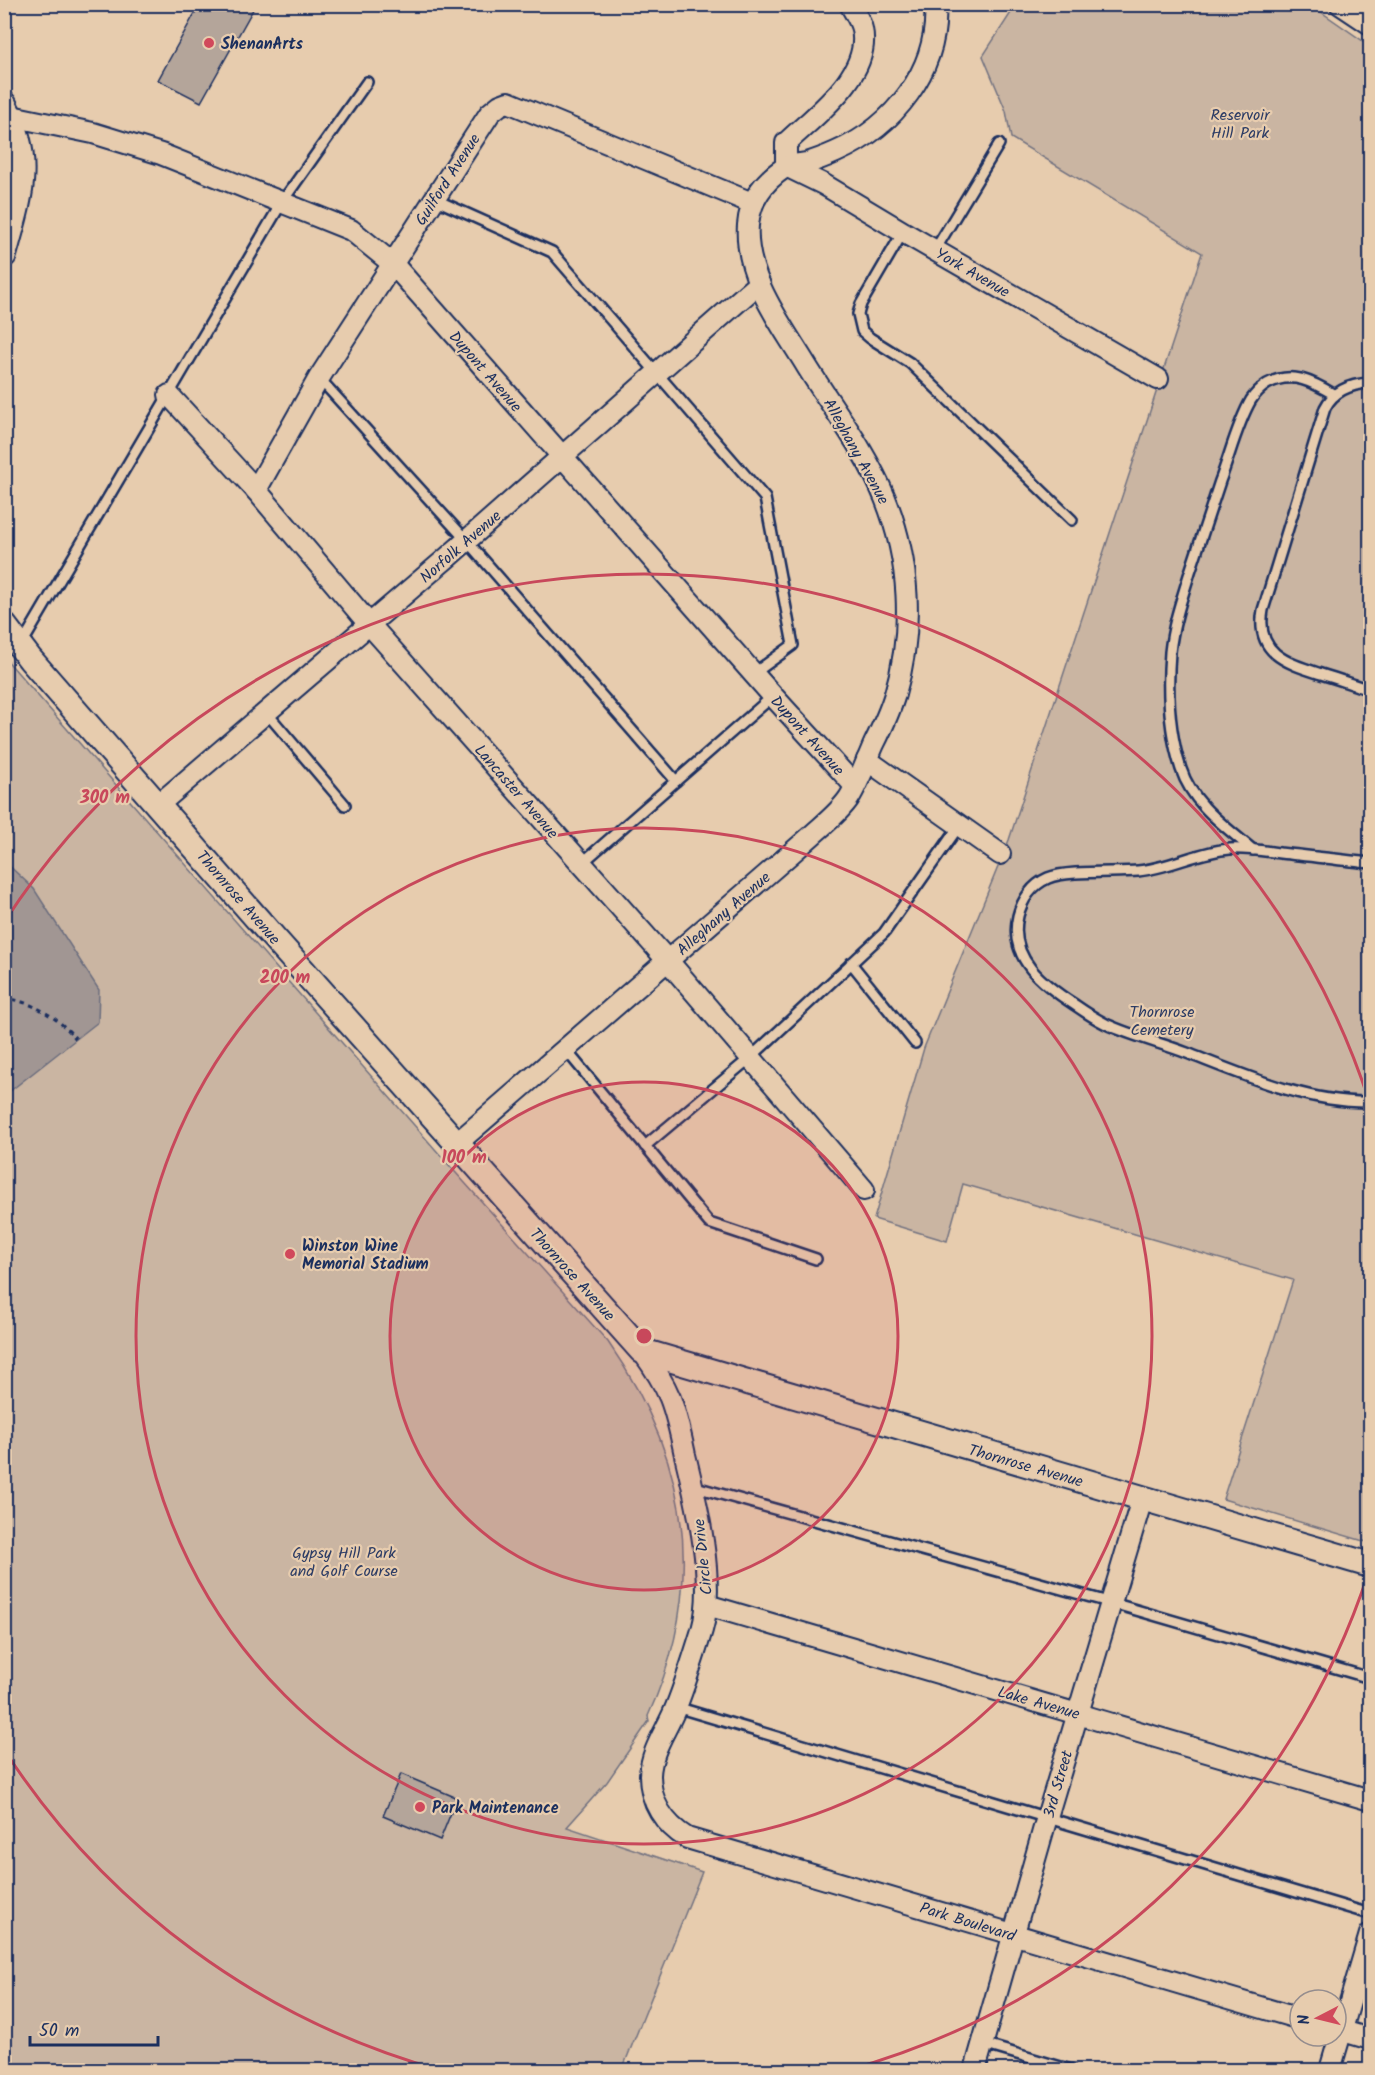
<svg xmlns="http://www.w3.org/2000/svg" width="1375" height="2075" font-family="Kalam,sans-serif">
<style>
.green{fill:#cab5a2;stroke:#727280;stroke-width:1.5}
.water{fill:#a19693;stroke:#6b6d7e;stroke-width:1.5}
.building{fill:#b4a59a;stroke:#1b2f5e;stroke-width:1.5}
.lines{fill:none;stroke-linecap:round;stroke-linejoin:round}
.service-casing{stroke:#1b2f5e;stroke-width:14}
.minor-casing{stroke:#1b2f5e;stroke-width:24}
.tertiary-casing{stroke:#1b2f5e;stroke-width:28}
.path{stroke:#1b2f5e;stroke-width:3;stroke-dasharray:4.5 4.5;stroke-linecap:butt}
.service{stroke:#e7ccae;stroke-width:9}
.minor{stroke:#e7ccae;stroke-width:20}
.tertiary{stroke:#e7ccae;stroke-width:24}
.ring{fill:none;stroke:#c8485b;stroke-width:3}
.poi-dot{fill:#d1495b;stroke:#e7ccae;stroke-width:2}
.labels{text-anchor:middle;stroke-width:4.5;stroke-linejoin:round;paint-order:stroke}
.poi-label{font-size:16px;font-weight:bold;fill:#1b2f5e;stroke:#e7ccae;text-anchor:start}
.park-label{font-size:16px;fill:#2c3c65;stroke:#e7ccae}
.street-label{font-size:16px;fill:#1b2f5e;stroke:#e7ccae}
.centre{fill:#c8485b;stroke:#e7ccae;stroke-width:3}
.ring-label{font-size:18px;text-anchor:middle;font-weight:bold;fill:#c8485b;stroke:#e7ccae;stroke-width:4.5;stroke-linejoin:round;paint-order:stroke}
</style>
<rect width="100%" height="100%" fill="#e7ccae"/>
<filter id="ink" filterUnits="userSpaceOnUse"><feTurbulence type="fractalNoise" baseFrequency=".0167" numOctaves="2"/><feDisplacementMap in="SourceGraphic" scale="12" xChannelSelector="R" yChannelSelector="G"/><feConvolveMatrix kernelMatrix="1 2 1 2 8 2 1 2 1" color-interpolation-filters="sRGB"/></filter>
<g filter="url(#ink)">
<g class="green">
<path d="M 1016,5 L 1311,5 L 1370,46 L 1370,1543 L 1223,1499 L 1293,1280 L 963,1184 L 947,1241 L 874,1219 L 924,1048 L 1009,840 L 1202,253 L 1011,138 L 1006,111 L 983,56 Z"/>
<path d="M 4,657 L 456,1173 L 608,1342 C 690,1460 708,1584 648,1716 L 649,1721 L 607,1782 L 567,1827 L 702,1872 L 622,2070 L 5,2070 Z"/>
</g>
<path class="water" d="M 4,861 L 34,889 L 99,990 L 98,1022 L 5,1095 Z"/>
<g class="building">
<path d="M 200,4 L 256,4 L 201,102 L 158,80 Z"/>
<path d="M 401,1774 L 457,1798 L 440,1840 L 383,1816 Z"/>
</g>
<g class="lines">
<defs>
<g id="service">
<path d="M 434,199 L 552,252 L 765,498 L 793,645 L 753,674"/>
<path d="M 903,232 L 861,304 L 858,314 L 862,331 L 870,338 L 910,363 L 1072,520"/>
<path d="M 935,250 L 999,144"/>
<path d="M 319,378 L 467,541 L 676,781"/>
<path d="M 1370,383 C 1351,384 1334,390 1325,408 L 1263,610 C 1255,654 1287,663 1321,674 C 1338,679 1354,685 1370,690"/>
<path d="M 22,644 L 282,202 L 367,82"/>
<path d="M 266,712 L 345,805"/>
<path d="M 1253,850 C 1225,826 1193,805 1181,769 C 1169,732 1167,690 1170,652 C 1173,624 1182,598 1190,572 C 1200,542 1210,511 1220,481 C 1230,455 1237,424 1251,400 C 1255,394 1261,388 1267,384 C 1292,370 1313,382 1335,395"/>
<path d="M 1370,863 C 1340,860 1310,856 1280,853 C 1264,851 1247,848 1230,849 C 1199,851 1170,868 1138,871 C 1115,873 1067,870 1048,878 C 1032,885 1022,900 1018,916 C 1008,959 1044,985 1075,1005 C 1085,1012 1096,1019 1106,1024 C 1132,1036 1161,1043 1187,1053 C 1246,1076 1307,1103 1370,1102"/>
<path d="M 581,864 L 773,696"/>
<path d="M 851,963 L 915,1043"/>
<path d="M 566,1050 L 709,1223 L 816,1259"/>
<path d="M 645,1146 L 750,1058 L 884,933 L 959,826"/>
<path d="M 692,1486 L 1112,1603 L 1370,1678"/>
<path d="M 676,1707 L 1370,1914"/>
<path d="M 983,2044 L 1071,2070"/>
</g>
<g id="minor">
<path d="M 850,4 C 854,12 860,20 862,29 C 872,75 815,115 786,143 L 786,166 L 823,184 L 903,232 L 1158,379"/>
<path d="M 1340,4 L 1370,24"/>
<path d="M 11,116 L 93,133 L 161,154 L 351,230 L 393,264 L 773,696 L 855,786"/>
<path d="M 169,395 L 256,490 L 369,624 L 668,961 L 864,1190"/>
<path d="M 256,490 L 319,378 L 490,113 L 500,105 L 508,102 L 752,203"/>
<path d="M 867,760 L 1000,854"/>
<path d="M 158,805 L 448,557 L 759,283"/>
<path d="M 456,1144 L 810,837 C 823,825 839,813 849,798 C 859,782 866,762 874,744 C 882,728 890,711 895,694 C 914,630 910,560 885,498 C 866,451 833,409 806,365 C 781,324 744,276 748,225 C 750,200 763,182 784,168 C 790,164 800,164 807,163 C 817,160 827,156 836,152 C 893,127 940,70 935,4"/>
<path d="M 642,1351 C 653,1366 663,1381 670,1398 C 677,1416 681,1436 685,1455 C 697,1504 716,1582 702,1630 C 694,1656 686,1682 676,1707 C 667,1730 651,1750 650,1775 C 650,1802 664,1824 687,1838 L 1300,2019"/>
<path d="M 707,1605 L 1370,1800"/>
<path d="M 1336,2029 L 1370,2039"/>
<path d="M 975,2070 L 1047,1817 L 1142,1499"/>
<path d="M 1330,2070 L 1370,1934"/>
</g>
<g id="tertiary">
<path d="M 4,104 C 34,161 20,197 4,255"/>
<path d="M 4,625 L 30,659 L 274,938 L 642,1351 L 1370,1565"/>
</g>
</defs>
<use href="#service" class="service-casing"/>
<use href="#minor" class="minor-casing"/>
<use href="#tertiary" class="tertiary-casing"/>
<path class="path" d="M 4,998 C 32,1001 59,1018 76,1039"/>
<use href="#service" class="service"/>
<use href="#minor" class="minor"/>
<use href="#tertiary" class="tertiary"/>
</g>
</g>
<circle cx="644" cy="1336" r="254" fill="#c8485b" fill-opacity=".12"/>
<g class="ring">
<circle cx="644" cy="1336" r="254"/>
<circle cx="644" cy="1336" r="508"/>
<path d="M1369 1571A762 762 0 0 1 848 2070M440 2070A762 762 0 0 1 5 1751M5 921A762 762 0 0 1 1369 1101"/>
</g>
<g class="poi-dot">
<circle cx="209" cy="43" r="6"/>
<circle cx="290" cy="1254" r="6"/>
<circle cx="420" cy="1807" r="6"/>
</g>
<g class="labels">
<g class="poi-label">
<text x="221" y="49">ShenanArts</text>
<text x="302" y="1251">Winston Wine<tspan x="302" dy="18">Memorial Stadium</tspan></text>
<text x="432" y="1813">Park Maintenance</text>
</g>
<g class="park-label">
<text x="1240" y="120">Reservoir<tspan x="1240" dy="18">Hill Park</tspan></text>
<text x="1162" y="1017">Thornrose<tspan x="1162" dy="18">Cemetery</tspan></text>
<text x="344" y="1558">Gypsy Hill Park<tspan x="344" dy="18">and Golf Course</tspan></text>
</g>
<g class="street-label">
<text transform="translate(447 179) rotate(-57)" y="6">Guilford Avenue</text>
<text transform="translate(973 272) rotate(30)" y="6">York Avenue</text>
<text transform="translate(486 371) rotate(49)" y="6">Dupont Avenue</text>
<text transform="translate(857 451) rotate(61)" y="6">Alleghany Avenue</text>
<text transform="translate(460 546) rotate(-41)" y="6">Norfolk Avenue</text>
<text transform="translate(808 735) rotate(48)" y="6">Dupont Avenue</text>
<text transform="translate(517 791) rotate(49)" y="6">Lancaster Avenue</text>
<text transform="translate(239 897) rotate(49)" y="6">Thornrose Avenue</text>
<text transform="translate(723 913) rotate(-41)" y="6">Alleghany Avenue</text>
<text transform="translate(573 1274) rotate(48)" y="6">Thornrose Avenue</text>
<text transform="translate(1026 1465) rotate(16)" y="6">Thornrose Avenue</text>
<text transform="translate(702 1557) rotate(-96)" y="6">Circle Drive</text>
<text transform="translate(1039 1702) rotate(16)" y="6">Lake Avenue</text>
<text transform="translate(1057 1784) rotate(-74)" y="6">3rd Street</text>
<text transform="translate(968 1921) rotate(17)" y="6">Park Boulevard</text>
</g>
</g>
<circle cx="644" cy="1336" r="9" class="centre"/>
<g class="ring-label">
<text x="105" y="803">300 m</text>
<text x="285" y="983">200 m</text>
<text x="464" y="1163">100 m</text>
</g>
<rect width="1375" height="2075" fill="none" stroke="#e7ccae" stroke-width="24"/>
<rect x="12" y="12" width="1351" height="2051" fill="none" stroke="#1b2f5e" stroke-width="2" filter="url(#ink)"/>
<g transform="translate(1318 2018) rotate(263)"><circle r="28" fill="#e7ccae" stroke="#958d8e" stroke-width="1.5"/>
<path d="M0-4.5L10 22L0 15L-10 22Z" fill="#d1495b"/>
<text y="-9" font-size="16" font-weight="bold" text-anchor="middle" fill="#1b2f5e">N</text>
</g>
<path d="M30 2036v9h128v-9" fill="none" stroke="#1b2f5e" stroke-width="3"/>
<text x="39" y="2036" font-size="18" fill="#1b2f5e" stroke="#e7ccae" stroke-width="4.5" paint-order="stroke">50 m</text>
</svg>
